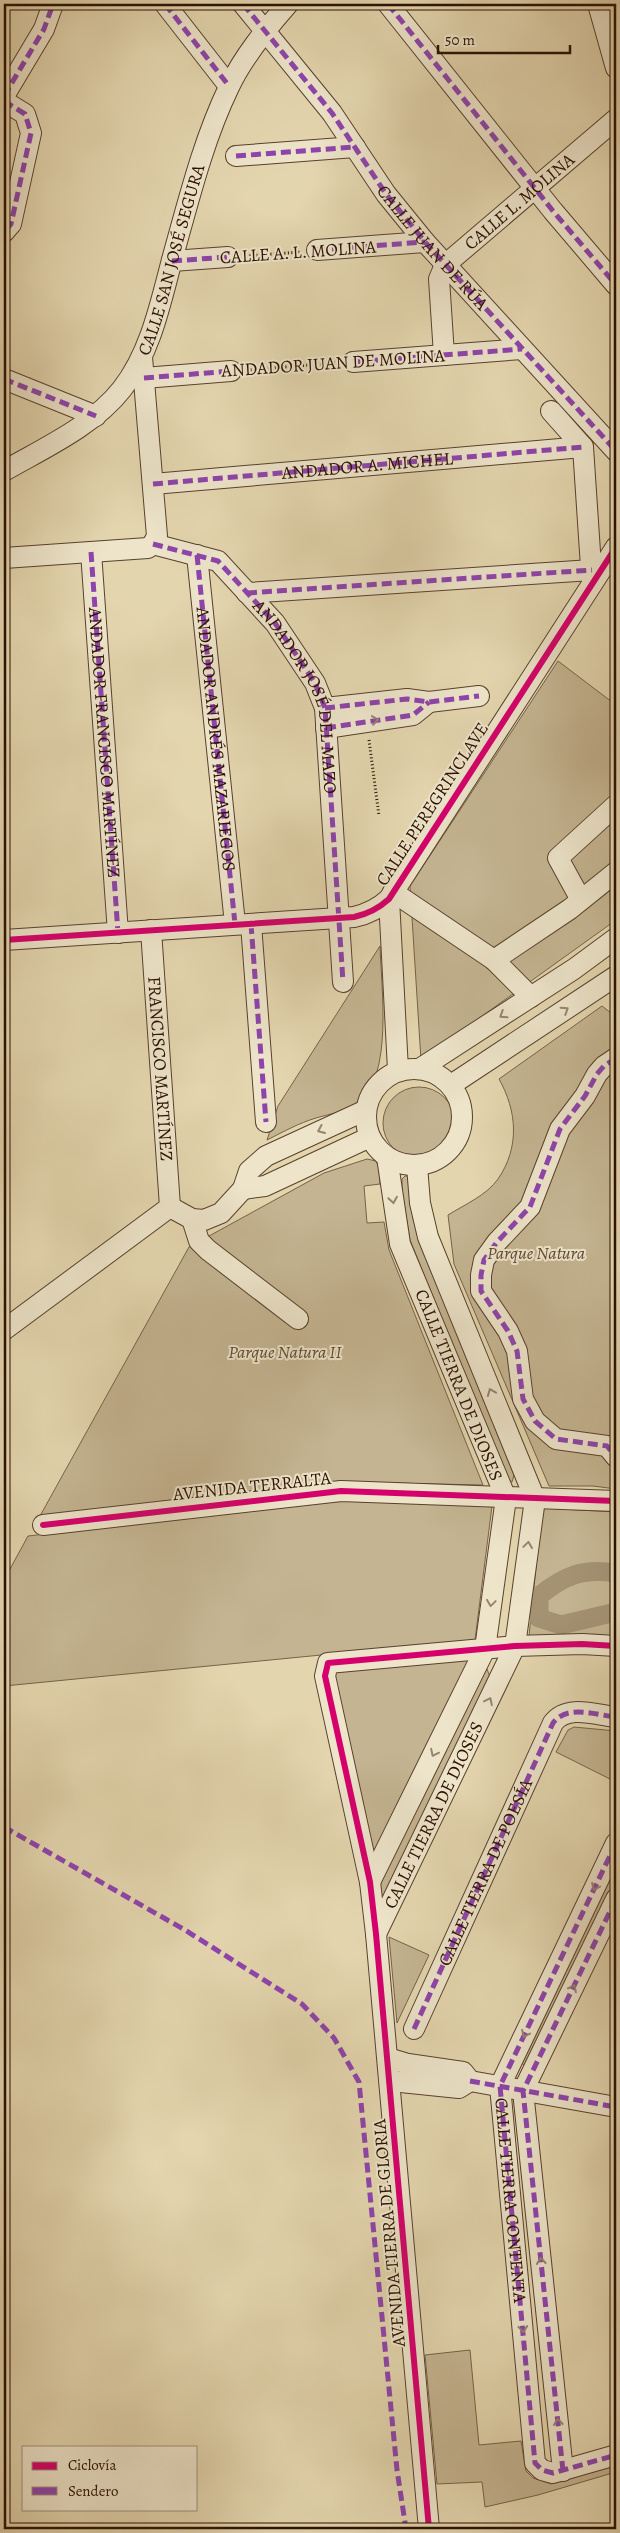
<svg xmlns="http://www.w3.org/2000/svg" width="620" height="2533" font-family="Alegreya,serif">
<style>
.green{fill:#c4b491;stroke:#776249}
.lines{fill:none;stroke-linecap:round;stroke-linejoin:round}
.canal{stroke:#a49273;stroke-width:19}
.minor-casing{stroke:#58412c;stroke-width:22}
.path{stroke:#2a1001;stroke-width:3;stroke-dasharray:1 2.5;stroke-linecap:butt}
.minor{stroke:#ede4ca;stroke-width:20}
.quiet{stroke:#8e44ad;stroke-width:5;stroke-dasharray:10 5;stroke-linecap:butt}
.cycleway-casing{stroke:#ede4ca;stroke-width:9}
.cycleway{stroke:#d6006c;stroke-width:6}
.oneway{stroke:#958570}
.labels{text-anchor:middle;stroke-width:4;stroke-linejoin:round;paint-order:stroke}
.street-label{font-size:18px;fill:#2a1001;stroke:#ede4ca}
.park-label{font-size:18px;font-style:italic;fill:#604933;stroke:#ede4ca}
</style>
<rect width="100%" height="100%" fill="#e3d5ae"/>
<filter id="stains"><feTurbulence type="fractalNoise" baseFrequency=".004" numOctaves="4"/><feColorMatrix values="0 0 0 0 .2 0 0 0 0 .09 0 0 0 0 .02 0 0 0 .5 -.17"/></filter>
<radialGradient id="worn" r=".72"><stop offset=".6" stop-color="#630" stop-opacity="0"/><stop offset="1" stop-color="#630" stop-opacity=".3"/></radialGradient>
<g class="green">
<path d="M 558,661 L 616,705 L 616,920 L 421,1060 L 410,886 Z"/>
<path d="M 380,946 C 381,986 394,1078 357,1104 C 345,1112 329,1114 316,1118 C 299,1123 283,1132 267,1140 L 278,1106 Z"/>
<path d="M 602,1006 L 616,1017 L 616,1489 L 593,1486 L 549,1486 L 454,1264 L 448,1215 C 464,1205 487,1195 498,1179 C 520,1147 517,1111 499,1079 Z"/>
<circle cx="419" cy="1123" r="36"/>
<path d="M 367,1159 L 376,1161 L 379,1167 L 380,1184 L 364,1186 L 367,1223 L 384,1222 L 389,1250 L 483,1485 L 343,1482 L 40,1516 L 189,1247 L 324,1173 Z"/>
<path d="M 405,1176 L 409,1176 L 514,1475 L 512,1482 L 506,1478 L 410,1240 L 402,1192 L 402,1179 Z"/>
<path d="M 342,1501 L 492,1506 L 475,1640 L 4,1686 L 4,1580 L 28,1536 Z"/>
<path d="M 542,1508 L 616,1512 L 616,1636 L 529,1636 Z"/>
<path d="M 469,1659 L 373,1858 L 332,1668 Z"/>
<path d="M 487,1669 L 490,1677 L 384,1895 L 377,1897 L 377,1891 L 482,1675 Z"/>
<path d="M 574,1727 L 616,1731 L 616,1782 L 556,1752 L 568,1730 Z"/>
<path d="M 616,1862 L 616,1880 L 527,2064 L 524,2065 L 521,2063 Z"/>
<path d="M 389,1937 L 429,1955 L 397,2023 Z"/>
<path d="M 470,2350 L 479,2445 L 521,2441 L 526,2471 L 533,2478 L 551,2484 L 616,2465 L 616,2472 L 538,2495 L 485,2507 L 482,2482 L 437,2484 L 425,2355 Z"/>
</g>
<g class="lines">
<path class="canal" d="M 616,1573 C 583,1568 565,1575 539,1596 L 539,1618 L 561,1625 L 616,1612"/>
<defs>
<g id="minor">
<path d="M 165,4 L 229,86"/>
<path d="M 243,4 L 332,113 L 386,194 L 425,242 L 616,451"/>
<path d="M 388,4 L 553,211 L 616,285"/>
<path d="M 598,4 L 616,68"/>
<path d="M 4,96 L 44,29 L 53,4"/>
<path d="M 4,101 L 25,114 L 31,133 L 11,224 L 4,232"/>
<path d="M 236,156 L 355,147"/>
<path d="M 317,250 L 425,242"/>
<path d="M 172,261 L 228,257"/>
<path id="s1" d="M 444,355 L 439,279 L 445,265 L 616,119"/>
<path d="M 142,357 L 157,536 L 153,544"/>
<path d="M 353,362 L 522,349"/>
<path d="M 144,378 L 231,371"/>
<path d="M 4,379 L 96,416"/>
<path d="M 551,411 L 583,447 L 592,582"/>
<path id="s2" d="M 4,471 C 44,448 93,426 122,389 C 151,352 161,301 173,256 C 189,199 203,141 229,87 C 243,57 266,29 288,4"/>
<path id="s3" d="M 153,484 L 583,447"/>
<path d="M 153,544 L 218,561 L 275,623 L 315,683 L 325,708 L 343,982"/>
<path d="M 91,552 L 118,933"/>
<path d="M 197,555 L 235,924"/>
<path d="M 4,558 L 148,548 L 153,544"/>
<path d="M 247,593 L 592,570"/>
<path d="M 325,708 L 407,699 L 429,702 L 479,696"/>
<path d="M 326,728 L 413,715 L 429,702"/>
<path d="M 393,892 L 494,960 L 531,997"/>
<path d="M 389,899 L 398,1070"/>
<path d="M 581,900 L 558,858 L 616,805"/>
<path d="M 251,924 L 266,1122"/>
<path id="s4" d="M 151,930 L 170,1207"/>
<path d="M 4,940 L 354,917 C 368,914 378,909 389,899 L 616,547"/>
<path d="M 494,960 L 570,909 L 616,872"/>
<path d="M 616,1058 L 604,1066 L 597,1074 L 585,1096 L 560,1129 L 530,1207 L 497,1242 L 484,1260 L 481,1275 L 481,1291 L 508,1331 L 517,1351 L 523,1399 L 535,1421 L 556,1439 L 607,1446 L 616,1457"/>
<path d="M 421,1068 L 574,969 L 616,938"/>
<circle cx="414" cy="1117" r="48"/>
<path d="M 451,1085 L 616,976"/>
<path d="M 243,1189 L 265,1186 L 370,1137"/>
<path d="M 170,1207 L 192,1219 L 204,1220 L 221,1213 L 243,1189 L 249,1171 L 266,1156 L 366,1110"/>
<path d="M 192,1219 L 199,1241 L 208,1250 L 298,1319"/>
<path d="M 4,1330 L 170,1207"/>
<path d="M 43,1525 L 341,1491 L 616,1501"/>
<path id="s5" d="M 616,1843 L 500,2086 L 535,2463 L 542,2470 L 553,2473 L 616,2455"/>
<path d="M 370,1882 L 485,1649 L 506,1498 L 400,1244 L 387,1157"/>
<path id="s6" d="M 376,1934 L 515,1646 L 535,1499 L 428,1237 L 420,1203 L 417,1166"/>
<path id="s7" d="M 414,2029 L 553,1723 C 567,1704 596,1715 616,1717"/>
<path d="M 388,2058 L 408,2064 L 463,2072 L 470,2081"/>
<path d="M 391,2081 L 459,2088 L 470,2081 L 616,2107"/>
<path d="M 563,2471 L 523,2091 L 616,1899"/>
<path d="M 429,2529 L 376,1934 L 370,1882 L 325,1676 L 328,1663 L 515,1646 L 582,1644 L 616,1646"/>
</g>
</defs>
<use href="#minor" class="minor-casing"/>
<g class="path">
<path d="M 246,256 L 300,252"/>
<path d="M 247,370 L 335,363"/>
<path d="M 369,740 L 379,816"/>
</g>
<use href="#minor" class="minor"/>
<g class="quiet">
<path d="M 165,4 L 229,86"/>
<path id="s8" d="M 243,4 L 332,113 L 386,194 L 425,242 L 616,451"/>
<path d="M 388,4 L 553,211 L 616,285"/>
<path d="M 4,96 L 44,29 L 53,4"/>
<path d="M 4,101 L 25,114 L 31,133 L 11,224 L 4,232"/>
<path d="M 236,156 L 355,147"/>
<path d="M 317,250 L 425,242"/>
<path d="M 172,261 L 228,257"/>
<path d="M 353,362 L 522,349"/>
<path d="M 144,378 L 231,371"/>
<path d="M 4,379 L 96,416"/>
<path d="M 153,484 L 583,447"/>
<path id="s9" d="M 153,544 L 218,561 L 275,623 L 315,683 L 325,708 L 343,982"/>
<path id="s10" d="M 91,552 L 118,933"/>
<path id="s11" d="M 197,555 L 235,924"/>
<path d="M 247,593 L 592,570"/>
<path d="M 325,708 L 407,699 L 429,702 L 479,696"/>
<path d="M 326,728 L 413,715 L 429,702"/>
<path d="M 251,924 L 266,1122"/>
<path d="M 616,1058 L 604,1066 L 597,1074 L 585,1096 L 560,1129 L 530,1207 L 497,1242 L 484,1260 L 481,1275 L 481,1291 L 508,1331 L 517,1351 L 523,1399 L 535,1421 L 556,1439 L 607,1446 L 616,1457"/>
<path d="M 4,1827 L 185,1930 L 302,2004 L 334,2038 L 359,2082 L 397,2470 L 406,2529"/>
<path d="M 616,1843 L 500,2086 L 535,2463 L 542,2470 L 553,2473 L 616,2455"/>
<path d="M 414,2029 L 553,1723 C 567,1704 596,1715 616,1717"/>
<path d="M 470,2081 L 616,2107"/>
<path d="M 563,2471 L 523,2091 L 616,1899"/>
</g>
<defs>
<g id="cycleway">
<path d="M 4,940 L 354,917 C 368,914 378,909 389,899 L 616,547"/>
<path d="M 43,1525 L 341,1491 L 616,1501"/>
<path d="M 429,2529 L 376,1934 L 370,1882 L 325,1676 L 328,1663 L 515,1646 L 582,1644 L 616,1646"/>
</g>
</defs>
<use href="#cycleway" class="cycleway-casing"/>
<use href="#cycleway" class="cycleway"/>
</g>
<defs><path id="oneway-chevron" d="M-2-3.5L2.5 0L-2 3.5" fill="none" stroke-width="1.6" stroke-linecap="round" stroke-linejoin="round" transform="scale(1.25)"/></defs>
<g class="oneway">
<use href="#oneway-chevron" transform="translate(375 720) rotate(-8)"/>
<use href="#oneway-chevron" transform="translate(565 1010) rotate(-33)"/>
<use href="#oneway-chevron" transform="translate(503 1015) rotate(147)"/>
<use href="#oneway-chevron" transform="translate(321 1130) rotate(156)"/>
<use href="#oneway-chevron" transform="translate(393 1200) rotate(81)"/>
<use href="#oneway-chevron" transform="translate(491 1392) rotate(-112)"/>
<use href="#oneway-chevron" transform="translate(528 1545) rotate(-82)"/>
<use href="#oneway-chevron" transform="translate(491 1603) rotate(98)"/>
<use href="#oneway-chevron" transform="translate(489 1701) rotate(-64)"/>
<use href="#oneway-chevron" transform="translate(434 1753) rotate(116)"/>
<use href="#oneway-chevron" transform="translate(595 1887) rotate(115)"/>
<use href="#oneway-chevron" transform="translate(573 1988) rotate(-64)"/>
<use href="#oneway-chevron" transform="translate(525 2034) rotate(115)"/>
<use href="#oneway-chevron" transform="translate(541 2261) rotate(-96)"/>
<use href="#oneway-chevron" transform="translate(523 2329) rotate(85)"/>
<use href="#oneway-chevron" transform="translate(558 2422) rotate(-96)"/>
</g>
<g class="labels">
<g class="street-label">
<text dy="6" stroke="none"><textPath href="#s1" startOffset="189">CALLE L. MOLINA</textPath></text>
<text dy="6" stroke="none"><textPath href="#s8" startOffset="309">CALLE JUAN DE RÚA</textPath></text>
<text transform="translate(298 252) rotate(-4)" y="6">CALLE A. L. MOLINA</text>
<text dy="6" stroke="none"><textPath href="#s2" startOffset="284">CALLE SAN JOSÉ SEGURA</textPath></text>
<text transform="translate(333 363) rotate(-4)" y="6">ANDADOR JUAN DE MOLINA</text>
<text dy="6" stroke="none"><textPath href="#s3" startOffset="215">ANDADOR A. MICHEL</textPath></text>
<text dy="6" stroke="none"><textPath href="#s9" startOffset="230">ANDADOR JOSÉ DEL MAZO</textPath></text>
<text dy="6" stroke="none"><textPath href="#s11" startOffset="185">ANDADOR ANDRÉS MAZARIEGOS</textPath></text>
<text dy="6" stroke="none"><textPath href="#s10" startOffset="191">ANDADOR FRANCISCO MARTÍNEZ</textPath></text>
<text transform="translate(432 804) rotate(-57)" y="6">CALLE PEREGRINCLAVE</text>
<text dy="6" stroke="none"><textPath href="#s4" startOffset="139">FRANCISCO MARTÍNEZ</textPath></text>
<text transform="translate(459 1385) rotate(68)" y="6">CALLE TIERRA DE DIOSES</text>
<text transform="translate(252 1486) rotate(-6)" y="6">AVENIDA TERRALTA</text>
<text dy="6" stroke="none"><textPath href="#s6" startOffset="132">CALLE TIERRA DE DIOSES</textPath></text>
<text dy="6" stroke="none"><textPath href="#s7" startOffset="172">CALLE TIERRA DE POESÍA</textPath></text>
<text dy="6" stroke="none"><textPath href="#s5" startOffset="384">CALLE TIERRA CONTENTA</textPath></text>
<text transform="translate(389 2233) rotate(-95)" y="6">AVENIDA TIERRA DE GLORIA</text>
</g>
<g class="park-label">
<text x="536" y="1259">Parque Natura</text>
<text x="285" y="1358">Parque Natura II</text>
</g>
</g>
<rect width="620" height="2533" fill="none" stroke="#e3d5ae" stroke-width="20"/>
<rect x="5" y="5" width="610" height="2523" fill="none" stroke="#2a1001" stroke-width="2.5"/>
<rect x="10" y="10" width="600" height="2513" fill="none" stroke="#2a1001"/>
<rect x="22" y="2446" width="175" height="65" fill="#ede4ca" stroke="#9f8f7a"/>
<rect x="32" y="2462" width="25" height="8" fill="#d6006c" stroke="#9f8f7a"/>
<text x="68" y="2470" font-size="15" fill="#2a1001">Ciclovía</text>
<rect x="32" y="2487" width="25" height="8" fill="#8e44ad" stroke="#9f8f7a"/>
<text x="68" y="2496" font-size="15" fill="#2a1001">Sendero</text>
<path d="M438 45v8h132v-8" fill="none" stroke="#2a1001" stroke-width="2.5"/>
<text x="445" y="45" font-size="15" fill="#2a1001" stroke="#ede4ca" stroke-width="4" paint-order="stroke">50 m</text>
<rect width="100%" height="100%" filter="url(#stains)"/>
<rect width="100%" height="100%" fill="url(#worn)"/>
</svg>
